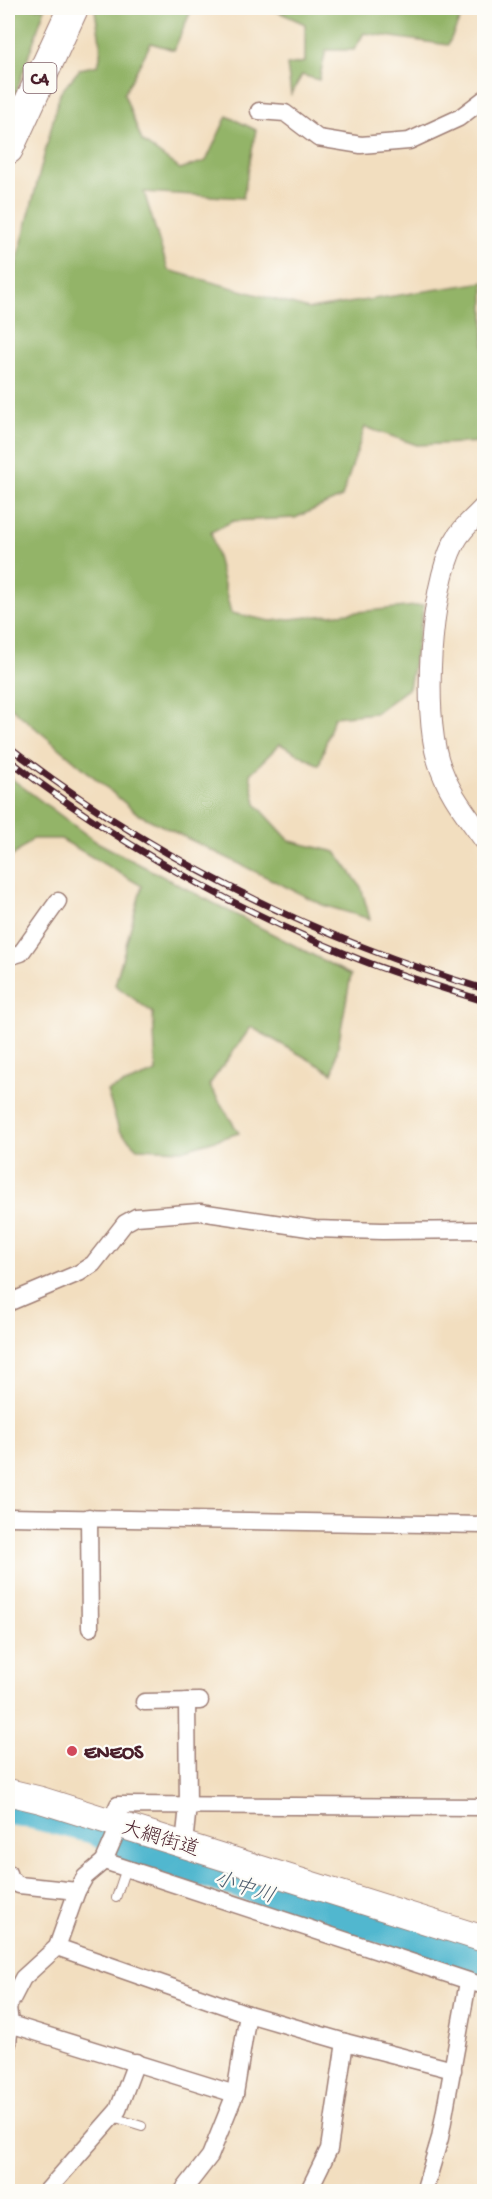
<svg xmlns="http://www.w3.org/2000/svg" width="492" height="2199" font-family="'Gochi Hand','Klee One',sans-serif">
<style>
.forest{fill:#93b468;stroke:#6e6a4a;stroke-width:1.5}
.lines{fill:none;stroke-linecap:round;stroke-linejoin:round}
.river{stroke:#51b7cf;stroke-width:30}
.service-casing{stroke:#9e7e75;stroke-width:10}
.minor-casing{stroke:#9e7e75;stroke-width:19}
.tertiary-casing{stroke:#9e7e75;stroke-width:23}
.primary-casing{stroke:#9e7e75;stroke-width:28}
.motorway-casing{stroke:#9e7e75;stroke-width:32}
.service{stroke:#fff;stroke-width:8}
.minor{stroke:#fff;stroke-width:16}
.tertiary{stroke:#fff;stroke-width:21}
.primary{stroke:#fff;stroke-width:26}
.motorway{stroke:#fff;stroke-width:30}
.rail-casing{stroke:#4a1f2b;stroke-width:7}
.rail{stroke:#fdfcf7;stroke-width:4.5;stroke-dasharray:14;stroke-linecap:butt}
.poi-dot{fill:#d1495b;stroke:#fdfcf7;stroke-width:2}
.labels{text-anchor:middle;stroke-width:4.5;stroke-linejoin:round;paint-order:stroke}
.shield{fill:#fdfcf7;stroke:#806168;stroke-width:1.5}
.shield-label{font-size:18px;font-weight:bold;fill:#4a1f2b}
.poi-label{font-size:20px;font-weight:bold;fill:#4a1f2b;stroke:#fdfcf7;text-anchor:start}
.street-label{font-size:20px;fill:#4a1f2b;stroke:#fdfcf7}
.water-label{font-size:21px;font-style:italic;fill:#4d5c6d;stroke:#fdfcf7}
</style>
<rect width="100%" height="100%" fill="#fdfcf7"/>
<filter id="ink" filterUnits="userSpaceOnUse"><feTurbulence type="fractalNoise" baseFrequency=".0167" numOctaves="2"/><feDisplacementMap in="SourceGraphic" scale="12" xChannelSelector="R" yChannelSelector="G"/><feConvolveMatrix kernelMatrix="1 2 1 2 8 2 1 2 1" color-interpolation-filters="sRGB"/></filter>
<filter id="wash" filterUnits="userSpaceOnUse"><feTurbulence type="fractalNoise" baseFrequency=".008" numOctaves="4" result="noise"/><feDisplacementMap in="SourceGraphic" scale="24" xChannelSelector="R" yChannelSelector="G"/><feGaussianBlur stdDeviation="1.35" result="paint"/><feColorMatrix in="noise" values="0 0 0 0 0 0 0 0 0 0 0 0 0 0 0 0 0 1.4 0 .05"/><feComposite in="paint" operator="in"/></filter>
<g filter="url(#wash)">
<rect width="100%" height="100%" fill="#f2debf"/>
<g class="forest">
<path d="M 8,8 L 45,8 L 8,116 Z"/>
<path d="M 97,8 L 197,8 L 190,13 L 174,50 L 151,43 L 124,94 L 142,141 L 180,169 L 206,161 L 227,116 L 256,130 L 243,198 L 144,192 L 168,270 L 309,309 L 484,282 L 484,442 L 417,445 L 365,427 L 342,497 L 295,518 L 233,521 L 211,532 L 231,613 L 271,621 L 424,605 L 409,688 L 375,713 L 334,717 L 319,765 L 280,744 L 250,774 L 256,804 L 290,841 L 336,852 L 361,887 L 370,919 L 323,905 L 138,814 L 8,705 L 8,297 L 60,93 L 80,69 L 98,65 C 104,49 97,27 95,10 Z"/>
<path d="M 270,8 L 455,8 L 462,15 L 448,45 L 364,33 L 354,50 L 326,50 L 319,80 L 302,75 L 291,94 L 287,65 L 305,62 L 305,24 Z"/>
<path d="M 8,776 L 95,841 L 351,975 L 333,1073 L 251,1027 L 209,1085 L 239,1133 L 182,1150 L 137,1148 L 119,1130 L 107,1091 L 156,1072 L 153,1013 L 115,985 L 142,886 L 61,839 L 33,839 L 8,860 Z"/>
</g>
<g class="lines">
<path class="river" d="M 8,1810 L 28,1813 L 94,1829 L 126,1848 L 484,1962"/>
</g>
</g>
<g filter="url(#ink)">
<g class="lines">
<defs>
<g id="service">
<path d="M 116,1898 L 126,1868"/>
<path d="M 113,2117 L 142,2126"/>
</g>
<g id="minor">
<path d="M 259,111 L 285,113 L 318,138 L 361,145 L 409,141 L 459,118 L 484,99"/>
<path d="M 8,957 L 21,953 L 58,901"/>
<path d="M 8,1303 L 79,1273 L 93,1264 L 125,1223 L 136,1217 L 200,1212 L 315,1229 L 382,1231 L 484,1230"/>
<path d="M 8,1517 L 484,1525"/>
<path d="M 89,1517 L 90,1628"/>
<path d="M 144,1702 L 200,1701"/>
<path d="M 110,1822 L 118,1805 L 484,1807"/>
<path d="M 184,1844 L 188,1806 L 187,1701"/>
<path d="M 104,1861 L 484,1986"/>
<path d="M 8,1873 L 10,1879 L 19,1885 L 77,1891"/>
<path d="M 57,1947 L 248,2014 L 345,2042 L 453,2070"/>
<path d="M 10,2024 L 235,2094"/>
<path d="M 8,2043 L 10,2024 L 8,2007 L 23,1978 L 57,1947 L 77,1891 L 85,1877 L 104,1861 L 120,1824"/>
<path d="M 46,2192 L 118,2110 L 136,2062"/>
<path d="M 182,2192 L 210,2156 L 235,2094 L 248,2014"/>
<path d="M 308,2192 L 329,2149 L 345,2042"/>
<path d="M 424,2192 L 440,2138 L 468,1982"/>
</g>
<path id="tertiary" d="M 484,508 C 473,519 461,529 454,543 C 430,589 423,710 438,760 C 447,791 466,814 484,839"/>
<path id="primary" d="M 8,1792 L 41,1800 L 484,1939"/>
<path id="motorway" d="M 8,149 L 73,8"/>
</defs>
<use href="#service" class="service-casing"/>
<use href="#minor" class="minor-casing"/>
<use href="#tertiary" class="tertiary-casing"/>
<use href="#primary" class="primary-casing"/>
<use href="#motorway" class="motorway-casing"/>
<use href="#service" class="service"/>
<use href="#minor" class="minor"/>
<use href="#tertiary" class="tertiary"/>
<use href="#primary" class="primary"/>
<use href="#motorway" class="motorway"/>
<defs>
<g id="rail">
<path d="M 8,746 C 150,856 312,937 484,989"/>
<path d="M 8,759 C 112,840 228,906 351,956 C 394,974 440,987 484,1001"/>
</g>
</defs>
<use href="#rail" class="rail-casing"/>
<use href="#rail" class="rail"/>
</g>
</g>
<circle class="poi-dot" cx="72" cy="1751" r="6"/>
<g class="labels">
<rect class="shield" x="23.5" y="63" width="33" height="30" rx="4.5"/>
<g class="shield-label">
<text x="40" y="84">C4</text>
</g>
<g class="poi-label">
<text x="84" y="1758">ENEOS</text>
</g>
<g class="street-label">
<text transform="translate(161 1837) rotate(17)" y="7">大網街道</text>
</g>
<g class="water-label">
<text transform="translate(245 1886) rotate(18)" y="7">小中川</text>
</g>
</g>
<rect width="492" height="2199" fill="none" stroke="#fdfcf7" stroke-width="30"/>
</svg>
